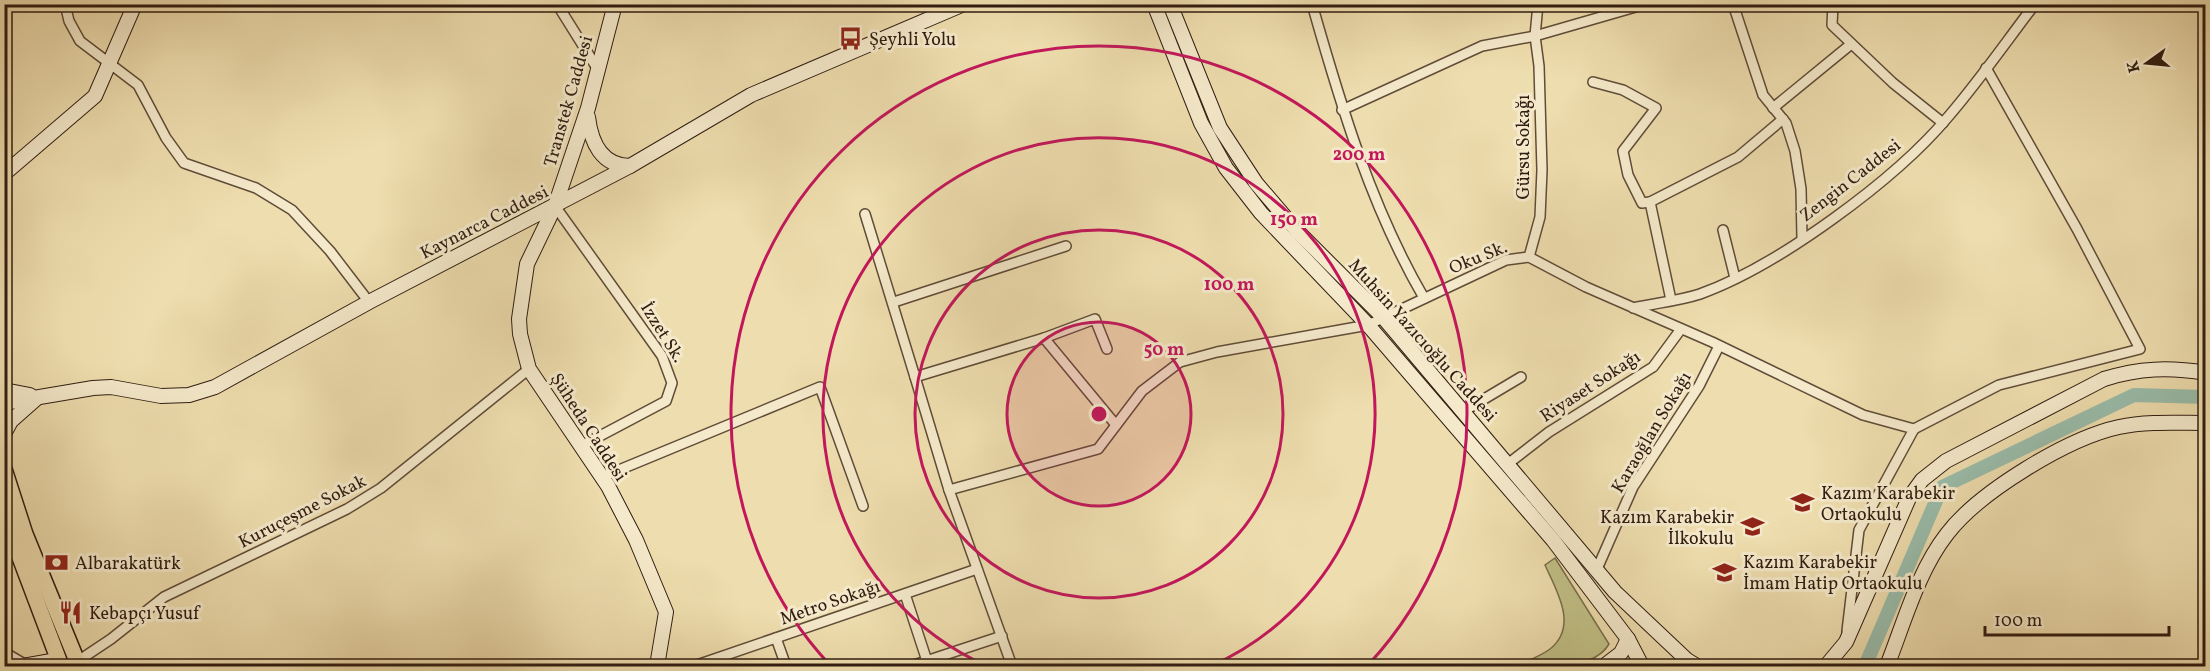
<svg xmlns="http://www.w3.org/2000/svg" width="2210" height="671" font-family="Vollkorn,serif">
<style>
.green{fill:#c0bf85;stroke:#786e4b;stroke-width:1.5}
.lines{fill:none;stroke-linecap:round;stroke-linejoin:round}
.canal{stroke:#99bcaa;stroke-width:14}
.street-casing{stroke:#604c38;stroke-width:12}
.secondary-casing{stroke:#301c11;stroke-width:16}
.primary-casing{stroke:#301c11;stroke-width:18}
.street{stroke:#f4e9ca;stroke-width:9}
.secondary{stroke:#f4e9ca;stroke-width:14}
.primary{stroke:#eeddae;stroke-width:15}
.ring{fill:none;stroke:#c2185b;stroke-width:3}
.labels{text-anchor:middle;stroke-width:6;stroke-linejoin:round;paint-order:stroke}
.poi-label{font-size:18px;fill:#301c11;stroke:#f4e9ca;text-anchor:start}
.street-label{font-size:18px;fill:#301c11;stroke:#f4e9ca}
.centre{fill:#c2185b;stroke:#f4e9ca;stroke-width:3}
.ring-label{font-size:18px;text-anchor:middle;font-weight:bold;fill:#c2185b;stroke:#f4e9ca;stroke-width:6;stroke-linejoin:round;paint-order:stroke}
</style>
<rect width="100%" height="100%" fill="#eeddae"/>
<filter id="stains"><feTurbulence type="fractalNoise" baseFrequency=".00333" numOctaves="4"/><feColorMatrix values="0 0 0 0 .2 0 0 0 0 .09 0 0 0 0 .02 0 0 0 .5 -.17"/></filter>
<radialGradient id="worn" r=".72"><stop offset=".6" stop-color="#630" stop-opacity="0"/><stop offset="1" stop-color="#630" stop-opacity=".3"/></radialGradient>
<path class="green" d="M 1555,558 L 1609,644 C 1593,671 1545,667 1516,666 C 1527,661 1541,656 1550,649 C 1579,626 1556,590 1545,565 Z"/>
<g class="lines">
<path class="canal" d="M 1865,666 L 1942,487 L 2134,395 L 2206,397"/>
<defs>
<g id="street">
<path d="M 65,4 L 69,21 L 80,41 L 138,85 L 166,138 L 184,163 L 256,188 L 292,210 L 330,251 L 369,302"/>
<path d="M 557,4 L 597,68"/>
<path d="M 1312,4 C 1341,106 1371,207 1424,298"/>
<path d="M 1733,4 L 1763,95 L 1786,123 L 1795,151 L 1801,189 L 1802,238"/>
<path d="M 1833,4 L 1832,25 L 1893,83 L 1943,123"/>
<path d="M 1593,82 L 1623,90 L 1656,108 L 1623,151 L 1628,175 L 1642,203 L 1650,202"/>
<path d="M 1773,108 L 1850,45"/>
<path d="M 1342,110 L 1482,46 L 1535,36 L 1646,4"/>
<path d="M 555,206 L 662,356 L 672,383 L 666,401 L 581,446"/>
<path d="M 865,214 L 915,377"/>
<path d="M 1723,230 L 1735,278"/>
<path d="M 1529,257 L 1540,217 L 1542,170 L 1539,66 L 1535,36 L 1538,4"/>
<path d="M 1671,300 L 1650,202 L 1738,157 L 1783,119"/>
<path d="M 894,302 L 1066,246"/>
<path d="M 1633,308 C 1655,303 1679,301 1700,294 C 1778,266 1895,180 1948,117 C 1979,81 2006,42 2035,4"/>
<path d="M 1044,338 L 1095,319 L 1107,349"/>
<path d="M 1464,411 L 1521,377"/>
<path d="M 1914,429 L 1999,385 L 2140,349 L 2077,229 L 1986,68"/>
<path d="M 1509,463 L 1549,432 L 1653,367 L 1681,329"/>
<path d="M 602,477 L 820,387 L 863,506"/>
<path d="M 949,490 L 915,377 L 1044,338 L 1116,425"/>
<path d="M 1597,569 L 1633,487 L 1699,386 L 1719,346"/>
<path d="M 905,594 L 927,661"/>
<path d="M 776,638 L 786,666"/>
<path d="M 4,652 L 26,665"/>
<path d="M 75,660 L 84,657 L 111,639 L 164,597 L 347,509 L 381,488 L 529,369"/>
<path d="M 694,666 L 977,569"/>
<path d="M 911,666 L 1002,636"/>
<path d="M 1012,666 L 949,490 L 1098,449 L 1142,391 L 1180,362 L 1217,352 L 1368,325 L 1506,260 L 1529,257 L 1586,287 L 1712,342 L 1863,415 L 1914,429 L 1859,530 L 1847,631"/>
</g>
<g id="secondary">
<path d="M 615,4 L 588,108 L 555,206 L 527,264 L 519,319 L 520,334 L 529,369 L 608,486 L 636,540 L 666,612 L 657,666"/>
<path d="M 1154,4 L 1201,123 L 1226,168 L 1261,213 L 1368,325 L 1553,540 L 1628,639 L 1642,666"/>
<path d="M 1170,4 L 1220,128 L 1256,183 L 1297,231 L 1383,317 L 1615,592 L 1687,660 L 1697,666"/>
<path d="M 588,117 C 591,142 601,166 630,166"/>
<path d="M 4,174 L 95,96 L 135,4"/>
<path d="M 4,390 L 30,395"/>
<path d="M 4,403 L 93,388 L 111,387 L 161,396 L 189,395 L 215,387 L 369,302 L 630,166 L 751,95 L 964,4"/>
<path d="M 4,434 L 11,421 L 37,398"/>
<path d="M 23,666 L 57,660"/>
<path d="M 1604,666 L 1621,653 L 1628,639"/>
<path d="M 1826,666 L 1846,642 L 1909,498 L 1922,480 L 1946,461 L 2104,379 C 2139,368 2169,367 2206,373"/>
<path d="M 1887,666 C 1904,623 1918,571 1947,534 C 1979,492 2068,438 2119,427 C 2147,421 2177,423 2206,423"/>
</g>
<g id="primary">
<path d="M 4,469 L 25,534 L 79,666"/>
<path d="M 4,515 L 61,666"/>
</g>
</defs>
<use href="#street" class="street-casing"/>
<use href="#secondary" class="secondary-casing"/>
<use href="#primary" class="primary-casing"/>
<use href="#street" class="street"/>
<use href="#secondary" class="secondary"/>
<use href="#primary" class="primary"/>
</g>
<circle cx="1099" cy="414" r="92" fill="#c2185b" fill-opacity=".12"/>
<g class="ring">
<circle cx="1099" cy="414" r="92"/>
<circle cx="1099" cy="414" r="184"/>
<path d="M987 666A276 276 0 1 1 1211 666"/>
<path d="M830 665A368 368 0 1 1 1368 665"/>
</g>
<defs>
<symbol id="bus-bare" viewBox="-9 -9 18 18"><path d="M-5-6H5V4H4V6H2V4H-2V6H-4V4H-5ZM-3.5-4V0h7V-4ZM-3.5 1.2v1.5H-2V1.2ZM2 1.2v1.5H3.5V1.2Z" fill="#8f2418" stroke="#f4e9ca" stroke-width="2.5" paint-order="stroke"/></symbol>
<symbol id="school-bare" viewBox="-9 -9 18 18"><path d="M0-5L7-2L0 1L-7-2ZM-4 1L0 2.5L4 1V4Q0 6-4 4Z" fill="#8f2418" stroke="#f4e9ca" stroke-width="2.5" paint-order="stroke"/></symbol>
<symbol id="bank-bare" viewBox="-9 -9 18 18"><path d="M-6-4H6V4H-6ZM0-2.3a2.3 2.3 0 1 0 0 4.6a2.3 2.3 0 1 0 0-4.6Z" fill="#8f2418" stroke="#f4e9ca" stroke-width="2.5" paint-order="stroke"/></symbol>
<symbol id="restaurant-bare" viewBox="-9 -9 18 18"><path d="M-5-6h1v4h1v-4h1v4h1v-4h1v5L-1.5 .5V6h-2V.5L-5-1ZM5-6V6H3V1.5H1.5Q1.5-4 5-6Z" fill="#8f2418" stroke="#f4e9ca" stroke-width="2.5" paint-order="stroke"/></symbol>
</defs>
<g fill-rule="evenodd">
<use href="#bus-bare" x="834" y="22" width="33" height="33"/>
<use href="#school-bare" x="1786" y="486" width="33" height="33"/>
<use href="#school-bare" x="1736" y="510" width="33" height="33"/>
<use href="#bank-bare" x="40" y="546" width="33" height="33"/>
<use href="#school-bare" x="1708" y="556" width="33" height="33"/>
<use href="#restaurant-bare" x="54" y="596" width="33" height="33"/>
</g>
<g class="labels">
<g class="poi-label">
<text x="869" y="45">Şeyhli Yolu</text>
<text x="1821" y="499">Kazım Karabekir<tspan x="1821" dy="21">Ortaokulu</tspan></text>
<text x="1734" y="523" text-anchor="end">Kazım Karabekir<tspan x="1734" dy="21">İlkokulu</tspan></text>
<text x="1743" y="568">Kazım Karabekir<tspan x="1743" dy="21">İmam Hatip Ortaokulu</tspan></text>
<text x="75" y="569">Albarakatürk</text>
<text x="89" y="619">Kebapçı Yusuf</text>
</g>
<g class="street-label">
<text transform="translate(568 101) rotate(-74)" y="6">Transtek Caddesi</text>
<text transform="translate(1523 147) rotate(-90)" y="6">Gürsu Sokağı</text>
<text transform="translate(1850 180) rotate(-38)" y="6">Zengin Caddesi</text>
<text transform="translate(484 222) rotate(-27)" y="6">Kaynarca Caddesi</text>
<text transform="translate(1478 257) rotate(-22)" y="6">Oku Sk.</text>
<text transform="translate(663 332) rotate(58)" y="6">İzzet Sk.</text>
<text transform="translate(1423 340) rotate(48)" y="6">Muhsin Yazıcıoğlu Caddesi</text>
<text transform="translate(1590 386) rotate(-33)" y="6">Riyaset Sokağı</text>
<text transform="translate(589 427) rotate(57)" y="6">Şüheda Caddesi</text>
<text transform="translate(1651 432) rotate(-59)" y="6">Karaoğlan Sokağı</text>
<text transform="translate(302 511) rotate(-27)" y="6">Kuruçeşme Sokak</text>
<text transform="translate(830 602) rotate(-19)" y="6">Metro Sokağı</text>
</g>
</g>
<circle cx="1099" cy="414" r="9" class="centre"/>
<g class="ring-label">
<text x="1359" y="160">200 m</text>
<text x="1294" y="225">150 m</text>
<text x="1229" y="290">100 m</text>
<text x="1164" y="355">50 m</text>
</g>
<rect width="2210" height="671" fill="none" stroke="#eeddae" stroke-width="24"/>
<rect x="6" y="6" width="2198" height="659" fill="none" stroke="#301c11" stroke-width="3"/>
<rect x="12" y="12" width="2186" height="647" fill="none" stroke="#301c11" stroke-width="1.5"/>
<g transform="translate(2147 63) rotate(255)" stroke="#f4e9ca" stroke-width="4.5" paint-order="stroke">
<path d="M0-4.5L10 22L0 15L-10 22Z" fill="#301c11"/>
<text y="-9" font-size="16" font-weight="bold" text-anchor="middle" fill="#301c11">K</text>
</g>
<path d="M1985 626v9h184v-9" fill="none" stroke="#301c11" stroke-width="3"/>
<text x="1994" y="626" font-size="18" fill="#301c11" stroke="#f4e9ca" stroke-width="4.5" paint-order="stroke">100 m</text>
<rect width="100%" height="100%" filter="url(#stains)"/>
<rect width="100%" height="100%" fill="url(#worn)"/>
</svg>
